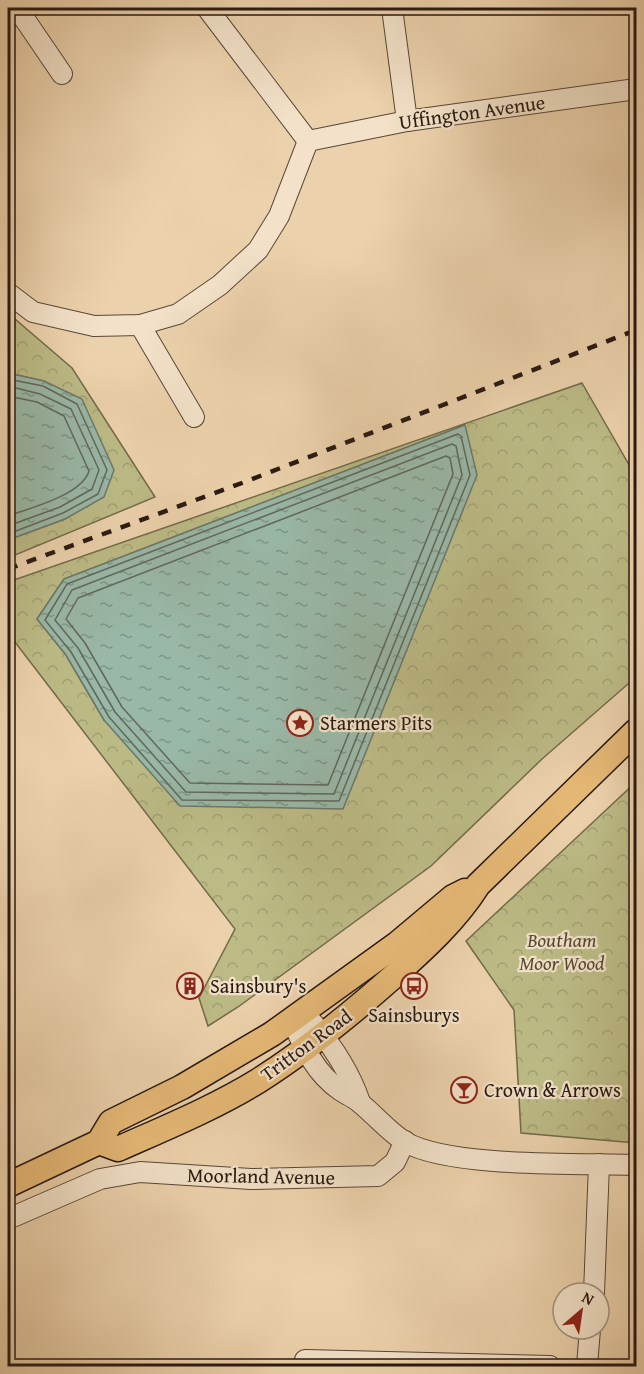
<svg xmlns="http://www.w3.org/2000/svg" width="644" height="1374" font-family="'Gentium Book Plus',serif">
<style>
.forest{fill:url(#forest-crowns);stroke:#726a4c;stroke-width:1.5;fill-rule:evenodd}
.water{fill:url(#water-ripples);stroke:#6c786b;stroke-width:1.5}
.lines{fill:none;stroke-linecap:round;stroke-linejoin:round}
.shore{stroke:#60685c;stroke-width:1.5}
.minor-casing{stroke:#594738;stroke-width:22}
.major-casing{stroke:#281912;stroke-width:27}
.minor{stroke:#f3e2c9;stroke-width:20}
.major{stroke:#e6b976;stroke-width:24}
.rail{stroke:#281912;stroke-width:4.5;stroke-dasharray:10 10;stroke-linecap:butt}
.labels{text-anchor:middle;stroke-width:4.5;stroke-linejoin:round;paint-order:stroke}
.street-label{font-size:20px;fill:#281912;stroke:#f3e2c9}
.poi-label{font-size:20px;fill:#281912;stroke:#f3e2c9;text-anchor:start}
.park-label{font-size:20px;font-style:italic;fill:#544a35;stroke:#f3e2c9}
</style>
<defs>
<pattern id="forest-crowns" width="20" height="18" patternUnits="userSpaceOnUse" patternTransform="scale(1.5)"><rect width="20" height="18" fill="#bcbb86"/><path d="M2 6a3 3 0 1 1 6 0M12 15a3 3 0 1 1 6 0" fill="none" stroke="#a2a073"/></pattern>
<pattern id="water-ripples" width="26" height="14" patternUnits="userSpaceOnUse" patternTransform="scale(1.5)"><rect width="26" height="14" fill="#99b8a7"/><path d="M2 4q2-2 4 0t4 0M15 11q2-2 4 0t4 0" fill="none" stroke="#7d9587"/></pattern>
</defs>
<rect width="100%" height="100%" fill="#ecd2ac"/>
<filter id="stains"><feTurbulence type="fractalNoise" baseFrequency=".00333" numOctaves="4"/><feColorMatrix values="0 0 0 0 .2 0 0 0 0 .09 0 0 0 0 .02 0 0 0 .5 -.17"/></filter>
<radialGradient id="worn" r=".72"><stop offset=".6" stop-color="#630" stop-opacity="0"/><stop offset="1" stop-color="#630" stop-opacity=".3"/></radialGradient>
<g class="forest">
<path d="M 8,313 L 72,368 L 155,497 L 8,558 L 8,540 L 65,519 L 44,381 L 8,373 Z"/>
<path d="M 582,383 L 636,477 L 636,677 L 542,759 L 431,866 L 238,1007 L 208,1026 L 199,998 L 235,929 L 8,633 L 8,582 ZM 465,425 L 104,720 L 66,655 L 37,619 L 64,579 Z"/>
<path d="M 636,782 L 636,1143 L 521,1133 L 514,1010 L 466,941 Z"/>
</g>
<g class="water">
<path d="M 8,373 L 44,381 L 82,399 L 114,470 L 104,497 L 65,519 L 8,540 Z"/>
<path d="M 465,425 L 477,475 L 343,809 L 180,806 L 104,720 L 66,655 L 37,619 L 64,579 Z"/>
</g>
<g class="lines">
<g class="shore">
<path d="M 8,379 L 43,386 L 77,404 L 107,470 L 98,494 L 63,513 L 8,534"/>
<path d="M 8,386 L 40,394 L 71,409 L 99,470 L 92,489 L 60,507 L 8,526"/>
<path d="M 8,396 L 37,402 L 64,416 L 89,471 C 82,495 30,508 8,516"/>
<path d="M 458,434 L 461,436 L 470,475 L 339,801 L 182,800 L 109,717 L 71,652 L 45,620 L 67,584 Z"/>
<path d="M 452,444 L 456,446 L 462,475 L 334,794 L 186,792 L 115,712 L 78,648 L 55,620 L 72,590 Z"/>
<path d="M 446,456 L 450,458 L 453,474 L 328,785 L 190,783 L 122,707 L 85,643 L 66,619 L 78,598 Z"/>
</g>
<defs>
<g id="minor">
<path d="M 17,8 L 62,74"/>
<path d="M 207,8 L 308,141"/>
<path d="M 392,8 L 407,121"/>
<path d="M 308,141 L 407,121 L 636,89"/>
<path d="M 8,293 L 33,312 L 94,326 L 140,325 L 178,314 L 220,285 L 258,250 L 279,216 L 308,141"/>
<path d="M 140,325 L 194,417"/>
<path d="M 304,1013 C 328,1039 348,1067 360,1102"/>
<path d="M 292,1020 C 303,1047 316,1074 341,1091 C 347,1095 355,1098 360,1103 C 376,1116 388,1131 405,1142 C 451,1168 580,1163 636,1165"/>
<path d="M 8,1219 L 100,1179 L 140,1172 L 251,1179 L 378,1176 L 395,1162 L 405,1141"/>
<path d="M 594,1293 L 599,1164"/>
<path d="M 305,1360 L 550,1366"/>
<path d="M 587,1366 L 590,1329"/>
</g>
<g id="major">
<path d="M 99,1142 L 118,1149 C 165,1128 214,1108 258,1081 C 307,1050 351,1014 395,975 C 425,948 456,920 478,885 L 636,731"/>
<path d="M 8,1185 L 99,1142 L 111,1122 L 182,1087 L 272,1034 L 397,944 L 453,897 L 465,891"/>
</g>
</defs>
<use href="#minor" class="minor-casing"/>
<use href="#major" class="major-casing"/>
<use href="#minor" class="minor"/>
<use href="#major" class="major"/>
<path class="rail" d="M 8,569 L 242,483 L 636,330"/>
</g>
<defs>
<symbol id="sight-ring" viewBox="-11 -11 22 22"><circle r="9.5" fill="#f3e2c9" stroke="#8f2418" stroke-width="1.5"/><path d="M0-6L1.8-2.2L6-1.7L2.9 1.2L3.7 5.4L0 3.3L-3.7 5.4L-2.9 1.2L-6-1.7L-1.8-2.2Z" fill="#8f2418"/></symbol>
<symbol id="building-ring" viewBox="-11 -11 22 22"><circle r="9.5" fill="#f3e2c9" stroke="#8f2418" stroke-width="1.5"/><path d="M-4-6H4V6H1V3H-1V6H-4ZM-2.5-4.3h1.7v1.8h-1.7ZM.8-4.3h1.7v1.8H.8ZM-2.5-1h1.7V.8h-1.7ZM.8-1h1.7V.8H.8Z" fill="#8f2418"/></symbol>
<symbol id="bus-ring" viewBox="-11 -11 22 22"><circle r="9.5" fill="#f3e2c9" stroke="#8f2418" stroke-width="1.5"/><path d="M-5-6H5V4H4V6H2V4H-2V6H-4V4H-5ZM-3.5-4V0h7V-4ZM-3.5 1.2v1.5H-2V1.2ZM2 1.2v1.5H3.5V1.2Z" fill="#8f2418"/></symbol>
<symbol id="bar-ring" viewBox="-11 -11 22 22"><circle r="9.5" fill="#f3e2c9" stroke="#8f2418" stroke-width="1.5"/><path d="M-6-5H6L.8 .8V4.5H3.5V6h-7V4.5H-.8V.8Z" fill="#8f2418"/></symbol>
</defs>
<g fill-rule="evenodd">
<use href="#sight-ring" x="285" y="708" width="30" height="30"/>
<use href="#building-ring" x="175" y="971" width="30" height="30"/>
<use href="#bus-ring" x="399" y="971" width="30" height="30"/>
<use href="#bar-ring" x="449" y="1075" width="30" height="30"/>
</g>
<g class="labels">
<g class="street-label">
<text transform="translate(472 112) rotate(-8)" y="7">Uffington Avenue</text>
<text transform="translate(306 1045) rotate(-36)" y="7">Tritton Road</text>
<text transform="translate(261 1176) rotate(1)" y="7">Moorland Avenue</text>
</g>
<g class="poi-label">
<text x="320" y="730">Starmers Pits</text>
<text x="210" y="993">Sainsbury's</text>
<text x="414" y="1022" text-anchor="middle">Sainsburys</text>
<text x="484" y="1097">Crown &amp; Arrows</text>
</g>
<g class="park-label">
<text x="562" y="947">Boutham<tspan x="562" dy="23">Moor Wood</tspan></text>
</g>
</g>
<rect width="644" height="1374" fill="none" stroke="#ecd2ac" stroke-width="30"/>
<rect x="9" y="9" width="626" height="1356" fill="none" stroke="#281912" stroke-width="3"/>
<rect x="15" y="15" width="614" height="1344" fill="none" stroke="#281912" stroke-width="1.5"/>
<g transform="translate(581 1311) rotate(29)"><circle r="28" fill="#f3e2c9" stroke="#a29280" stroke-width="1.5"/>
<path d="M0-4.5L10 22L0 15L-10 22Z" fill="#8f2418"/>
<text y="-9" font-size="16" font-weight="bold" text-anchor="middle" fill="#281912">N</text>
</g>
<rect width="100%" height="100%" filter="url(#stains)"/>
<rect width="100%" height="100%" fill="url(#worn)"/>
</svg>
